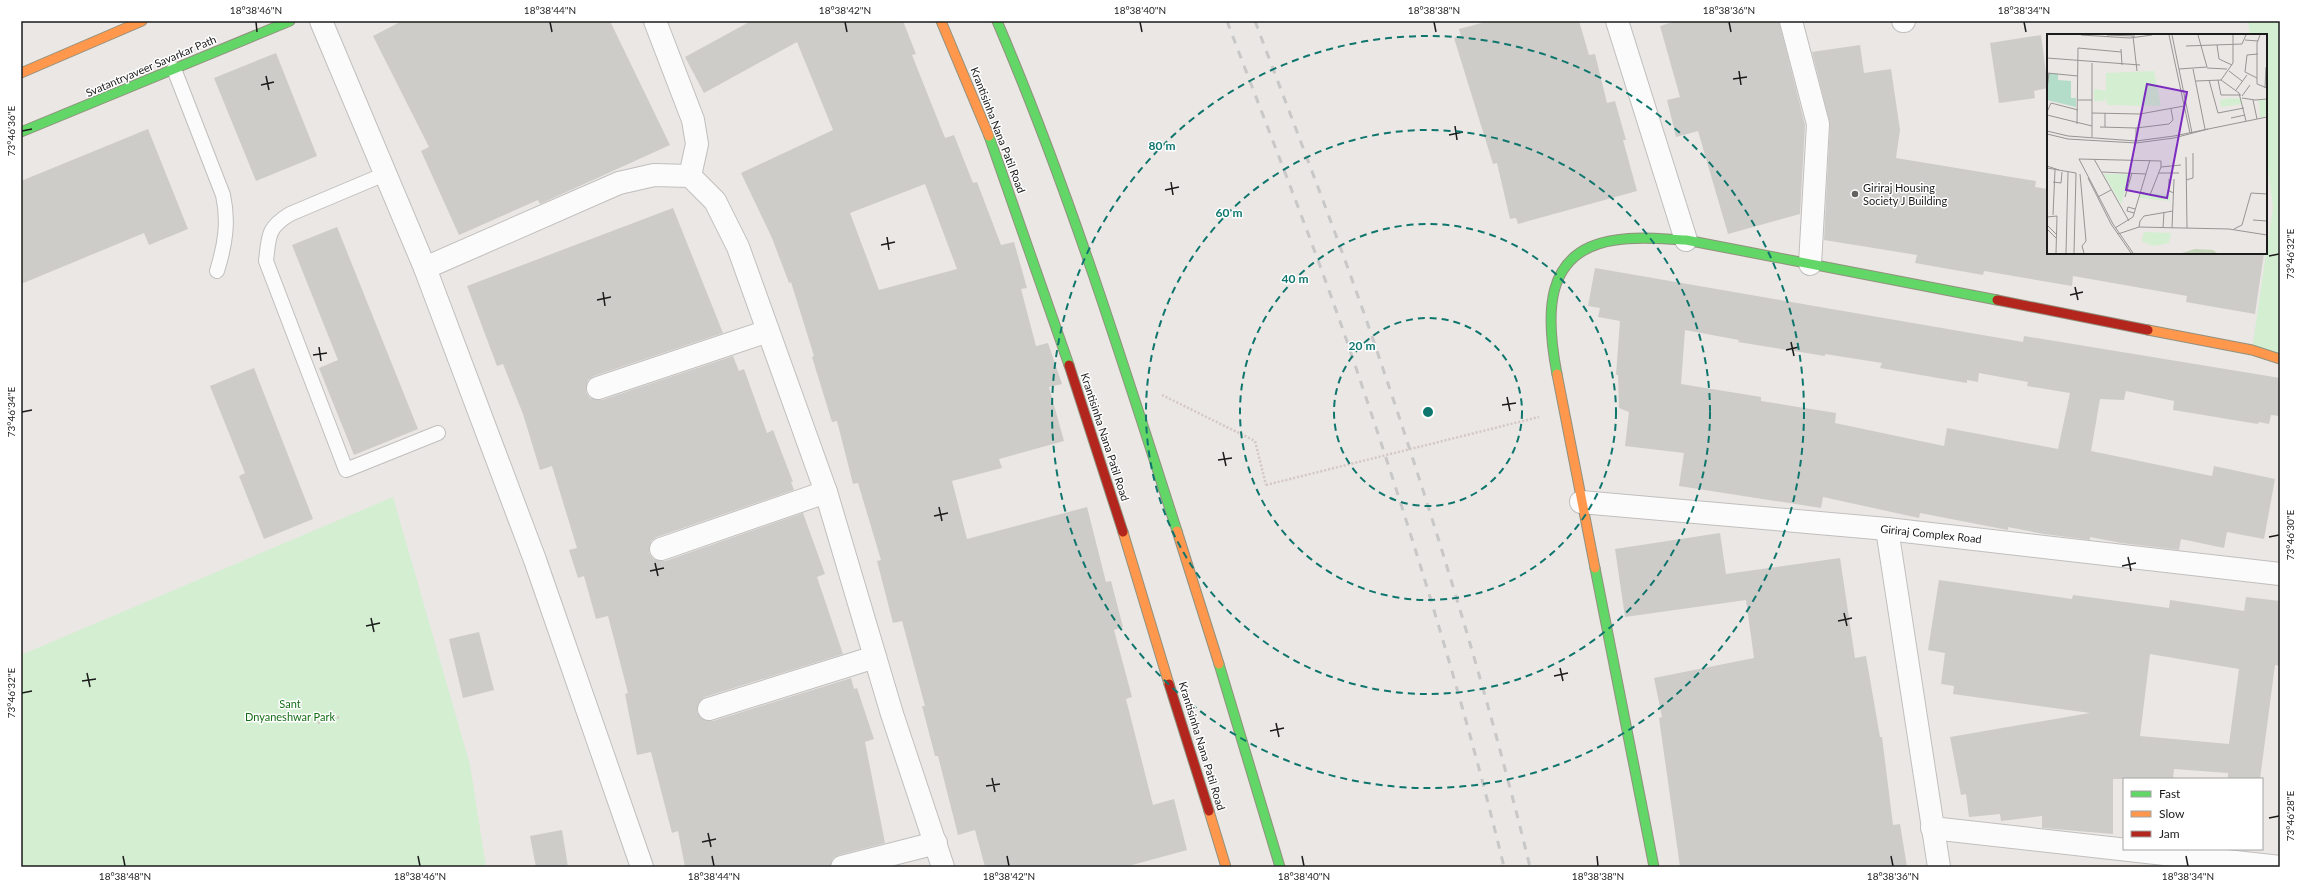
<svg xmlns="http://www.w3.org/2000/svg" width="2301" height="888" font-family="Lato,sans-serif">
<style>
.park{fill:#d3eed1}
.building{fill:#ceccc9;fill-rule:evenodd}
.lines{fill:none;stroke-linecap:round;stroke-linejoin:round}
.lane-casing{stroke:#c1bfbe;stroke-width:16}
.street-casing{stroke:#c1bfbe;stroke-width:24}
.fast-casing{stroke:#91917e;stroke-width:11}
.slow-casing{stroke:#91917e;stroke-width:11}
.jam-casing{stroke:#91917e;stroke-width:11}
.path{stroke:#d4c7c6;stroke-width:2.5;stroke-dasharray:2 2;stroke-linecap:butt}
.lane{stroke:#fcfbfb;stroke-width:14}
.street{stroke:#fcfbfb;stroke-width:22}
.fast{stroke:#63d668;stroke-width:9}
.slow{stroke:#ff974d;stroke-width:9}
.jam{stroke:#b3261e;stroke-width:9}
.rail{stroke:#c9c8c8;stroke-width:3;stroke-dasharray:8 8;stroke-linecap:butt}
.path-bridge{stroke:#d4c7c6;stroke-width:2.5;stroke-dasharray:2 2;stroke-linecap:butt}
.ticks{fill:none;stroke:#1b1b1b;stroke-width:1.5}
.ring{fill:none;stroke:#0f766e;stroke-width:2;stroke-dasharray:7 5}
.poi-dot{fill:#636261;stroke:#fff;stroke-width:1.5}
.labels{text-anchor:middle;stroke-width:3;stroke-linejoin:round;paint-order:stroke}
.street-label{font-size:11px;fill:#1b1b1b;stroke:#fff}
.poi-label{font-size:11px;fill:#1b1b1b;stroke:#fff;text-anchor:start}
.park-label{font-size:11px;fill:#146e16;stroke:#fff}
.inset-road{fill:none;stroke:#979594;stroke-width:1}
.view{fill:#7b2cbf;fill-opacity:0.15;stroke:#7b2cbf;stroke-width:2}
.inset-edge{fill:none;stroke:#1b1b1b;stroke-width:2}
.centre{fill:#0f766e;stroke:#fff;stroke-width:2}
.ring-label{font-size:12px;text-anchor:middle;font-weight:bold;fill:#0f766e;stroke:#fff;stroke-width:3;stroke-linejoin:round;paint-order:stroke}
.neatline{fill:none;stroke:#1b1b1b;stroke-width:1.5}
.ticks-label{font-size:10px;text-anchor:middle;fill:#1b1b1b}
</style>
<rect width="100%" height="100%" fill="#eae7e4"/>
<g class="park">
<path d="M 2248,21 L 2280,21 L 2280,359 L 2252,350 L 2273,207 L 2266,155 L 2266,35 L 2250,35 Z"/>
<path d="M 393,497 L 470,765 L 486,867 L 21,867 L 21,655 Z"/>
</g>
<g class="building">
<path d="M 402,21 L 610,21 L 670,145 L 540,204 L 538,200 L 459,235 L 421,151 L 429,147 L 373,36 Z"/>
<path d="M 751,21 L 903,21 L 916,54 L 912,55 L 945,138 L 954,135 L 973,183 L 977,182 L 1001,245 L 1014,242 L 1027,288 L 1021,289 L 1036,346 L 1048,343 L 1062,384 L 1049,387 L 1064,441 L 999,459 L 1002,468 L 952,481 L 967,539 L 1087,507 L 1106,582 L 1111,581 L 1123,627 L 1114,630 L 1132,697 L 1126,699 L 1153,805 L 1174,799 L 1187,850 L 1125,867 L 985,867 L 975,830 L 958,835 L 938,756 L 935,756 L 922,706 L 925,706 L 902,621 L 893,623 L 877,561 L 881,560 L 858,483 L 853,484 L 837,421 L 832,422 L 812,357 L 814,356 L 791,282 L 789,283 L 772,238 L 741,173 L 833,130 L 797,42 L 704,93 L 685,57 ZM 925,184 L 957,269 L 879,290 L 850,213 Z"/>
<path d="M 1489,21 L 1579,21 L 1589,55 L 1595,54 L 1607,103 L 1615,101 L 1626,140 L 1623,140 L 1637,191 L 1518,224 L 1516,218 L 1510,219 L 1497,163 L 1493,164 L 1454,38 L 1461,36 L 1459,29 Z"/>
<path d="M 1676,21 L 1779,21 L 1805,125 L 1800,214 L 1728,234 L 1698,131 L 1676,137 L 1667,100 L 1680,97 L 1660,26 Z"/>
<path d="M 2041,35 L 2048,88 L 2034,91 L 2035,98 L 1999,103 L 1990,43 Z"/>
<path d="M 1860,45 L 1864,73 L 1891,69 L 1900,130 L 1896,158 L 2036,181 L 2035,187 L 2048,189 L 2048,253 L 2264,253 L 2255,314 L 2186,302 L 2187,296 L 2073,276 L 2072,286 L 1984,271 L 1983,275 L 1915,263 L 1917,255 L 1824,240 L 1830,124 L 1812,52 Z"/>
<path d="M 276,53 L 317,156 L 256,181 L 214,78 Z"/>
<path d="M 148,129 L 188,229 L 149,245 L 144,233 L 21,284 L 21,181 Z"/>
<path d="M 673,208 L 723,333 L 594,376 L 588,380 L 586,392 L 590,398 L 602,400 L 733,356 L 739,371 L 744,369 L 767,433 L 773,430 L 793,482 L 791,482 L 794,490 L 657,537 L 651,541 L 649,553 L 653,559 L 665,561 L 803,513 L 825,574 L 817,577 L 843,654 L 705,697 L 700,701 L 697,712 L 701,718 L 713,721 L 851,678 L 854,689 L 857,688 L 874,739 L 865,742 L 885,843 L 839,855 L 833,858 L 830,867 L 685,867 L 678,831 L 672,833 L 651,752 L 637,755 L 625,694 L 628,693 L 608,616 L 596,619 L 584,576 L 578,578 L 569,550 L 577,548 L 552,466 L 540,470 L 523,414 L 503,364 L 497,366 L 467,286 Z"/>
<path d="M 337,227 L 418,429 L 354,455 L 319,368 L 338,360 L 292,245 Z"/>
<path d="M 1595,268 L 2023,342 L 2024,336 L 2280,378 L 2280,416 L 2271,415 L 2269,424 L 2259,422 L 2258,424 L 2173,410 L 2174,401 L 2126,391 L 2124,400 L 2100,399 L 2091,451 L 2212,476 L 2214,466 L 2275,479 L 2264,539 L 2227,532 L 2224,548 L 2181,539 L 2179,550 L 2121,543 L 2090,537 L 2090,540 L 2044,534 L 2008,527 L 2008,530 L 1920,513 L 1919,518 L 1823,497 L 1821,508 L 1679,486 L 1684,453 L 1625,446 L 1629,412 L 1619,408 L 1618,375 L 1616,375 L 1620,321 L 1598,317 L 1600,308 L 1588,306 ZM 1685,330 L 1739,340 L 1738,342 L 1825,356 L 1825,354 L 1882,363 L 1880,368 L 1967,383 L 1967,380 L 1978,382 L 1979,373 L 2028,382 L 2027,386 L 2070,393 L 2058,449 L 1947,428 L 1944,446 L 1835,423 L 1836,413 L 1761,401 L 1761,397 L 1681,384 Z"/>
<path d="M 254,368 L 313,519 L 264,539 L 239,476 L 245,473 L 210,386 Z"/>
<path d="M 1720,533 L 1726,574 L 1840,558 L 1855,658 L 1866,656 L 1880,737 L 1882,737 L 1893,825 L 1900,824 L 1907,867 L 1680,867 L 1659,718 L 1662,717 L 1654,678 L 1754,658 L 1746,600 L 1625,617 L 1615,549 Z"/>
<path d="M 1939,580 L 2072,599 L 2073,595 L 2169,608 L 2170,600 L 2244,611 L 2246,597 L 2280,601 L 2280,666 L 2275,665 L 2260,779 L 2228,779 L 2228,773 L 2174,769 L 2173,779 L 2113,779 L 2113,834 L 2042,828 L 2042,816 L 2001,821 L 2000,814 L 1969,817 L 1966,794 L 1961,795 L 1950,737 L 2090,713 L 1953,694 L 1954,686 L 1941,684 L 1945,653 L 1928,650 ZM 2150,654 L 2239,669 L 2229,744 L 2140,736 Z"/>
<path d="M 479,632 L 494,690 L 463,698 L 449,639 Z"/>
<path d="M 562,830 L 568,867 L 536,867 L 530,836 Z"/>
</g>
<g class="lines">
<defs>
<g id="lane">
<path d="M 174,69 L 223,195 C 229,222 225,245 217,271"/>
<path d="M 385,174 L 290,214 C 267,228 269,236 266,261 L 346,470 L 438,433"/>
</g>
<g id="street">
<path d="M 321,21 L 425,268 L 535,560 L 642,867"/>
<path d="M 655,21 L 693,120 L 697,144 L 690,176"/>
<path d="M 1617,21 L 1686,240"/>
<path d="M 1791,21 L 1818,124 L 1810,264"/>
<path d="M 1903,21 L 1904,21"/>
<path d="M 425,268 L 619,183 L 654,175 L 690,176 L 715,201 L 738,247 L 826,492 L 892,714 L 943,867"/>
<path d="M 598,388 L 768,331"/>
<path d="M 1581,502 L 1887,529 L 2280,574"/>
<path d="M 1887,529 L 1939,867"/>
<path d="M 661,549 L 826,492"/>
<path d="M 709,709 L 875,657"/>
<path d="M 1932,828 L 2280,867"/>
<path d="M 842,867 L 936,843"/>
</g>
<g id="fast">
<path d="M 997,21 C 1068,187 1122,360 1177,531"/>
<path d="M 21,132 L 290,21"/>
<path d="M 989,136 L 1069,365"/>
<path d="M 1557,374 C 1546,317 1542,250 1616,240 C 1639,236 1663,239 1686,240 L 1997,300"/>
<path d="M 1595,568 L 1654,867"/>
<path d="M 1219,664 L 1280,867"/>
</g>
<g id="slow">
<path d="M 941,21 L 989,136"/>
<path d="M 21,73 L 142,21"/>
<path d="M 2148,330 L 2252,350 L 2280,359"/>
<path d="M 1557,374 L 1595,568"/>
<path d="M 1177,531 L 1219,664"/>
<path d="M 1123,532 L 1169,684"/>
<path d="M 1209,811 L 1226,867"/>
</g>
<g id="jam">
<path d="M 1997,300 L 2148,330"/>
<path d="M 1069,365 L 1123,532"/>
<path d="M 1169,684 L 1209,811"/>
</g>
</defs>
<use href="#lane" class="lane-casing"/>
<use href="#street" class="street-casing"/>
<use href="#fast" class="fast-casing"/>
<use href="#slow" class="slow-casing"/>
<use href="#jam" class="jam-casing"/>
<g class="path">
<path d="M 1162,395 L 1255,441 L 1266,485"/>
<path d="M 318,723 L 340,717"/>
</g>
<use href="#lane" class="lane"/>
<use href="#street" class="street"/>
<use href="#fast" class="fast"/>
<use href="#slow" class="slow"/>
<use href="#jam" class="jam"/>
<g class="rail">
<path d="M 1227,21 C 1270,135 1316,249 1355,365 C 1411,530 1463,697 1504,867"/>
<path d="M 1255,21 C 1297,133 1341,244 1379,357 C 1436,525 1488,694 1530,867"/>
</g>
<path class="path-bridge" d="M 1266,485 L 1539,417"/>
</g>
<path class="ticks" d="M 256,22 L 257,32M 550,22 L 552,32M 845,22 L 847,32M 1140,22 L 1142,32M 1434,22 L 1436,32M 1729,22 L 1731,32M 2024,22 L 2026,32M 1739,71 L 1741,85M 266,76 L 269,90M 1733,79 L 1747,77M 261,85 L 274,82M 1455,126 L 1457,140M 22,131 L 32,129M 1449,135 L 1463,132M 1171,182 L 1173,195M 1165,190 L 1179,187M 887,237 L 889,250M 881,245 L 895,242M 2269,256 L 2279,254M 2075,287 L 2078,300M 603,292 L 605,306M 2070,295 L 2083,292M 597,300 L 611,297M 1791,342 L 1794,356M 319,347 L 321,361M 1786,350 L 1799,347M 313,355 L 327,353M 1507,397 L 1510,411M 1502,405 L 1516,403M 22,412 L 32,410M 1223,452 L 1226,466M 1218,460 L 1232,458M 939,507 L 942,521M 934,516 L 948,513M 2269,537 L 2279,535M 2128,557 L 2131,571M 655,563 L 658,576M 2122,566 L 2136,563M 650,571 L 664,568M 1844,613 L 1847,626M 371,618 L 374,632M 1838,621 L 1852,618M 366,626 L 380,623M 1560,668 L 1563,681M 87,673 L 90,687M 1554,676 L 1568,673M 82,681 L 96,679M 22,693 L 32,691M 1276,723 L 1279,737M 1270,731 L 1284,728M 992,778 L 995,792M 986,786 L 1000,784M 2269,818 L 2279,816M 708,833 L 711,847M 702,842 L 716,839M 123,856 L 125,866M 418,856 L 420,866M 712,856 L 714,866M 1007,856 L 1009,866M 1302,856 L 1304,866M 1597,856 L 1598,866M 1891,856 L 1893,866M 2186,856 L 2188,866"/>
<g class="ring">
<circle cx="1428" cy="412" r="94"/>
<circle cx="1428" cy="412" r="188"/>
<circle cx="1428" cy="412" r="282"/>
<circle cx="1428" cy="412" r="376"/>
</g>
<circle class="poi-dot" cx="1855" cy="194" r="4"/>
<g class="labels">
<g class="street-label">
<text transform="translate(151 66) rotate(-23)" y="4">Svatantryaveer Savarkar Path</text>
<text transform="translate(998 130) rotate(69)" y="4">Krantisinha Nana Patil Road</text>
<text transform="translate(1105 437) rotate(72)" y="4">Krantisinha Nana Patil Road</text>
<text transform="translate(1931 534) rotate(6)" y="4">Giriraj Complex Road</text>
<text transform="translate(1202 746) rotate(73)" y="4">Krantisinha Nana Patil Road</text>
</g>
<g class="poi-label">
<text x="1863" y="192">Giriraj Housing<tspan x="1863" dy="13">Society J Building</tspan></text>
</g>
<g class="park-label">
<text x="290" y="708">Sant<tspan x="290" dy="13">Dnyaneshwar Park</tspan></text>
</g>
</g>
<g transform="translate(2047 34)">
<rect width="220" height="220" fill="#eae7e4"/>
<path d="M 148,215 L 166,216 L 170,219 L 135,219 Z" fill="#c7d6bb"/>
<path d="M 107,37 L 114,72 L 60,71 L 58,58 L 58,67 L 47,67 L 47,55 L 59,57 L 59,39 ZM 183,64 L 194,65 L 195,70 L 174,73 L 173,66 ZM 212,66 L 220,66 L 220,80 L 215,84 L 213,83 ZM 57,140 L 83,140 L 74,170 ZM 94,158 L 123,161 L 123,167 L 92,164 ZM 97,198 L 124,199 L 122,209 L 106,212 L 95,207 Z" fill="#d3eed1"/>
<path d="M 0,39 L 11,40 L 11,46 L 24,47 L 24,64 L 29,64 L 29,73 L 0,66 Z" fill="#b3ddc8"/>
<path class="inset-road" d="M 34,1 L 83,4 L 105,1M 60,1 L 88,2M 122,1 L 143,99M 125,1 L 145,99M 213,1 L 210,9 L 210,50 L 220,54M 86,2 L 90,37M 198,6 L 211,7M 170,11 L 172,25 L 185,31M 139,12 L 195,10 L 199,1M 74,15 L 75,31M 0,24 L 93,31M 220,26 L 220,13M 45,29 L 45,103M 160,34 L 180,35M 132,35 L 160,33 L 151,1M 146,35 L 158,95M 182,37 L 195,47M 0,39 L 31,42M 210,44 L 198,38 L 200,21 L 211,20M 162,46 L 171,79 L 197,74M 171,46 L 174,61 L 194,61M 174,46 L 186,29 L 186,1M 149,47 L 174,46 L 192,59 L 199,87M 218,54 L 219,33M 0,55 L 2,39M 189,56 L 200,41M 195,62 L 203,51M 195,64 L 208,66 L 220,65M 31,66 L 45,66M 206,66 L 210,85M 0,78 L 4,69 L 31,76M 45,79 L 93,80 L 137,72M 0,81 L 45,92M 184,84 L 198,81M 30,90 L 31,14 L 74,18M 53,93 L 89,94 L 122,90 L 126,86 L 124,75M 58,93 L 58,79M 89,94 L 89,108M 0,97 L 21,102 L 89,107 L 127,102 L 220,83M 0,100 L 21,105 L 89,109 L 127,104 L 161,95M 139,123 L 140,194M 47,125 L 82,187M 0,132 L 12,136M 114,133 L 134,131M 0,134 L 29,139M 55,138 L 99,140M 112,139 L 132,139M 33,140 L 39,207 L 35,212 L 37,219M 41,144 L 64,190 L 84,219M 122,145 L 122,157 L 127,159M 139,146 L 146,144 L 146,119M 6,148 L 14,149 L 15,138M 51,163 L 64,156M 78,163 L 85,139M 87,179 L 80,177 L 81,173 L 88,175M 6,181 L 8,136M 0,183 L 10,182 L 9,219M 206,186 L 220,187M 0,191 L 10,201M 92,193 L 93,187 L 97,182 L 126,177M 68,194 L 86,183 L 103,126M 116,194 L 117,178M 125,194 L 127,145M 0,195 L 9,204M 187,195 L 195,191 L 204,159 L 220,160M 71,200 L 92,193 L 182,195 L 220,201M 19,219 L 21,138M 27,219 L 29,139M 86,219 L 66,190 L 32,125 L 114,127 L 114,133 L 103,161 L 94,158"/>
<path class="view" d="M 100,50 L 140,58 L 120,164 L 79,156 Z"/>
<rect width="220" height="220" class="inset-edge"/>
</g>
<circle cx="1428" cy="412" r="6" class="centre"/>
<g class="ring-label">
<text x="1162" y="150">80 m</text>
<text x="1229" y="217">60 m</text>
<text x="1295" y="283">40 m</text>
<text x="1362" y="350">20 m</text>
</g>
<rect width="2301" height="888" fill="none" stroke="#ffffff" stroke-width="44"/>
<rect x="2123" y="778" width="140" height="72" fill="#ffffff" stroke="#a4a4a4"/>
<rect x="2131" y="791" width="20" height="6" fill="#63d668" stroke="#a4a4a4"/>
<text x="2159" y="798" font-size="12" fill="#1b1b1b">Fast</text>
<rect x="2131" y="811" width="20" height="6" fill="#ff974d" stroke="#a4a4a4"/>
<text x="2159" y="818" font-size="12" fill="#1b1b1b">Slow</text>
<rect x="2131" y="831" width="20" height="6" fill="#b3261e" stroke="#a4a4a4"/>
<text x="2159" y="838" font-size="12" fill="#1b1b1b">Jam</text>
<rect x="22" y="22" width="2257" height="844" class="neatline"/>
<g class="ticks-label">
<text x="256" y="14">18°38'46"N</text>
<text x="550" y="14">18°38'44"N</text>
<text x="845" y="14">18°38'42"N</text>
<text x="1140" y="14">18°38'40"N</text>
<text x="1434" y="14">18°38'38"N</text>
<text x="1729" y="14">18°38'36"N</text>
<text x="2024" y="14">18°38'34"N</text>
<text transform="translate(11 131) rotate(-90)" y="4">73°46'36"E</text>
<text transform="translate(2290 254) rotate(-90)" y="4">73°46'32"E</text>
<text transform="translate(11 412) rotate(-90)" y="4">73°46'34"E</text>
<text transform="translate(2290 535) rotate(-90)" y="4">73°46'30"E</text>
<text transform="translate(11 693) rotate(-90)" y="4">73°46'32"E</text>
<text transform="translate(2290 816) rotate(-90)" y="4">73°46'28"E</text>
<text x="125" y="880">18°38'48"N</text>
<text x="420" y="880">18°38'46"N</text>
<text x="714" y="880">18°38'44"N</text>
<text x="1009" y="880">18°38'42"N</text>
<text x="1304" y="880">18°38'40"N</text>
<text x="1598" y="880">18°38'38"N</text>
<text x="1893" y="880">18°38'36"N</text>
<text x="2188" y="880">18°38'34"N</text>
</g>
</svg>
